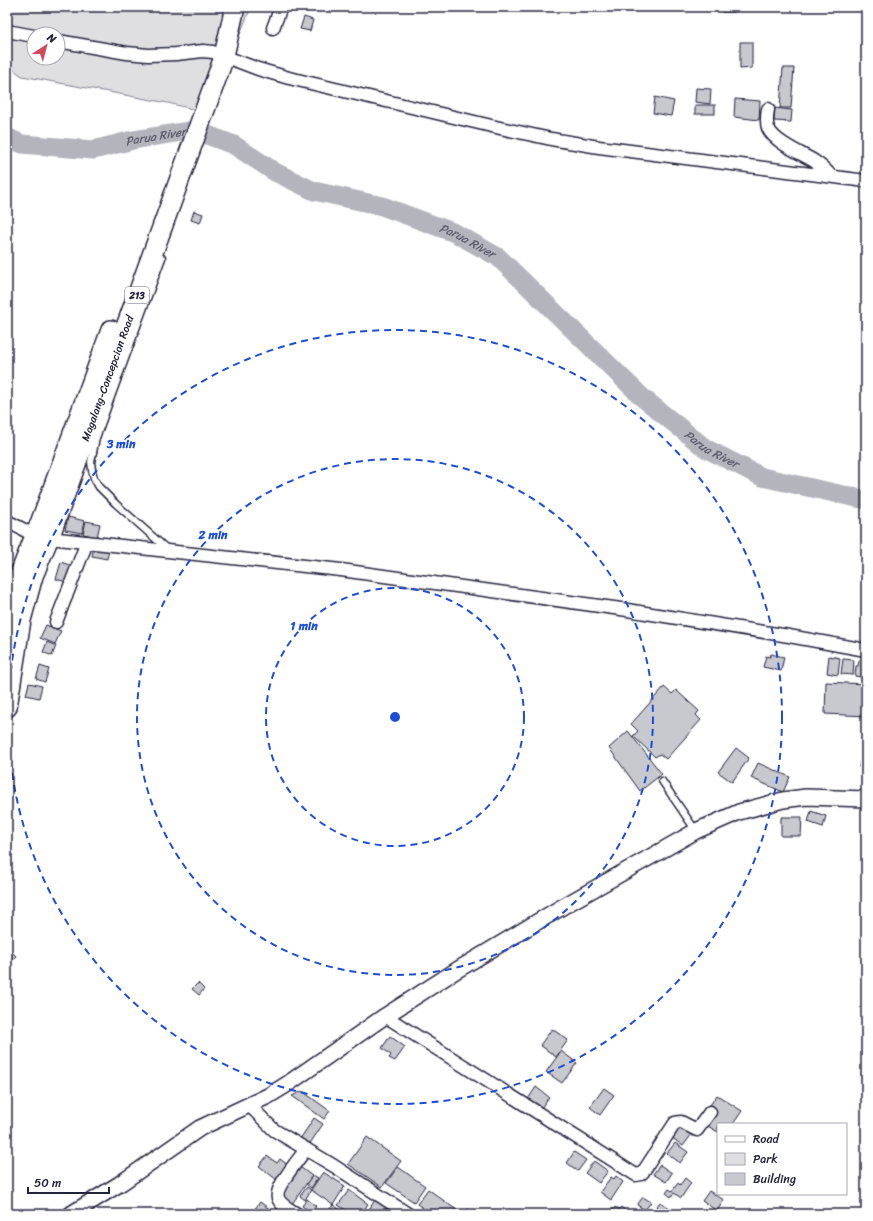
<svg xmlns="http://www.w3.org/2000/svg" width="873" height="1221" font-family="Sriracha,sans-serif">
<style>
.green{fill:#dfdfe2;stroke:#80808e;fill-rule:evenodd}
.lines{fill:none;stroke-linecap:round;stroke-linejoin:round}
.river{stroke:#b4b4bc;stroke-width:19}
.building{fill:#c8c8cf;stroke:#22223b}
.service-casing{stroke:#22223b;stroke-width:9}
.minor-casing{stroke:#22223b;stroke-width:15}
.tertiary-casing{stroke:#22223b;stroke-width:18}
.primary-casing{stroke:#22223b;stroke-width:22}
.service{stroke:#fff;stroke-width:6}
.minor{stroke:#fff;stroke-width:12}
.tertiary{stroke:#fff;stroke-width:15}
.primary{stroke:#fff;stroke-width:19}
.ring{fill:none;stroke:#1d4ed8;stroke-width:2;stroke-dasharray:7 5}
.labels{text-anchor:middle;stroke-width:3.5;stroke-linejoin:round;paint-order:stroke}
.shield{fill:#fff;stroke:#646476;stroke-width:1}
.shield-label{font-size:10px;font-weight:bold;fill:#22223b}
.street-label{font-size:11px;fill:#22223b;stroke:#fff}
.water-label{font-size:12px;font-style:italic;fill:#5c5c6f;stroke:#fff}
.centre{fill:#1d4ed8;stroke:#fff;stroke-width:2}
.ring-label{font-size:12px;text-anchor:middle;font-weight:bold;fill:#1d4ed8;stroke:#fff;stroke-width:3.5;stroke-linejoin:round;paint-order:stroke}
</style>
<rect width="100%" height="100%" fill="#fff"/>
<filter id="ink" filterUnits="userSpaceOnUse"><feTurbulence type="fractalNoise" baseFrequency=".025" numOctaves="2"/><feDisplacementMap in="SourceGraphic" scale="8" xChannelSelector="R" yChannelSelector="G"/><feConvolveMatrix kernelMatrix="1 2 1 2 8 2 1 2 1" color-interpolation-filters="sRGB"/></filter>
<g filter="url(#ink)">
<path class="green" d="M 7,7 L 251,7 L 208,113 L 168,103 L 22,76 L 7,65 ZM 34,34 L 58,34 L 58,58 L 34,58 Z"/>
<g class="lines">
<path class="river" id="s1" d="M 7,137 L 22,144 L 93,150 L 133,140 L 194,130 L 234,145 L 275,172 L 314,191 L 382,206 L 455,233 L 498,257 L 643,398 L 705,448 L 762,477 L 866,500"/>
</g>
<g class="building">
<rect x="722" y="7" width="12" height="5"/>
<path d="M 304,17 L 313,20 L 310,31 L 300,29 Z"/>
<path d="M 740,42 L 752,42 L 752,68 L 740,69 Z"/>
<path d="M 783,68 L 794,68 L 791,108 L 780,108 Z"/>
<path d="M 696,88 L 711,89 L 710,104 L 695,102 Z"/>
<path d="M 655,97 L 674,101 L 671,116 L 653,113 Z"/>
<path d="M 735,99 L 760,101 L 759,120 L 734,117 Z"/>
<rect x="695" y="105" width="20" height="9"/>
<path d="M 775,108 L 792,110 L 791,122 L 774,121 Z"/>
<path d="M 194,211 L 203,214 L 200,223 L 191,220 Z"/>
<path d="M 68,517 L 85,521 L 82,533 L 65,530 Z"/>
<path d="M 86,521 L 100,524 L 97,537 L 83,534 Z"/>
<path d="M 94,547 L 109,550 L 107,559 L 92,556 Z"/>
<path d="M 61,562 L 72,566 L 66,582 L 56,579 Z"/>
<path d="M 46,625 L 61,631 L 55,644 L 40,638 Z"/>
<path d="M 47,642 L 56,646 L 52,656 L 43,652 Z"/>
<path d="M 771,654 L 784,657 L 781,671 L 763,667 L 766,656 L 770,657 Z"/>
<path d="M 829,656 L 840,658 L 838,675 L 827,673 Z"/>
<path d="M 843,659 L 854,660 L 853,675 L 841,674 Z"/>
<path d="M 859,660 L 866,661 L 866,678 L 855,676 L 856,666 L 858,666 Z"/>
<path d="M 40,666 L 49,669 L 45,682 L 36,679 Z"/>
<path d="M 826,682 L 866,684 L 866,716 L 825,714 Z"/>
<path d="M 29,683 L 42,686 L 39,698 L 26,695 Z"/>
<path d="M 664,687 L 672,694 L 676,690 L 699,711 L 696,715 L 701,720 L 666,759 L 660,754 L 655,757 L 633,736 L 638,731 L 631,724 Z"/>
<path d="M 628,731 L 662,774 L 640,791 L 609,748 Z"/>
<path d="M 865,739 L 866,740 L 866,768 L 859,767 Z"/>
<path d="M 736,748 L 749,758 L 732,782 L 718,772 Z"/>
<path d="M 758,763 L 790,777 L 783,792 L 751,778 Z"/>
<path d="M 811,811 L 826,816 L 823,827 L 808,822 Z"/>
<path d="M 781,817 L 802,817 L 801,836 L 781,836 Z"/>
<path d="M 7,947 L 16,956 L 7,965 Z"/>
<path d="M 198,983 L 204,989 L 199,995 L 192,989 Z"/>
<path d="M 552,1029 L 568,1040 L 556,1057 L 540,1045 Z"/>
<path d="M 390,1036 L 405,1047 L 395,1061 L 389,1058 L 391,1055 L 382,1048 Z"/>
<path d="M 561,1051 L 577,1063 L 562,1083 L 546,1072 Z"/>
<path d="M 536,1087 L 549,1097 L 541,1108 L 528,1099 Z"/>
<path d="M 604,1088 L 614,1095 L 600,1115 L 590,1107 Z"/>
<path d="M 302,1091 L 330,1111 L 324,1119 L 292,1096 Z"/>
<path d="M 717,1095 L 742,1111 L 733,1124 L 718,1124 L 718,1132 L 706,1125 L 708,1108 Z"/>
<path d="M 314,1118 L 323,1124 L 309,1145 L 300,1139 Z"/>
<path d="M 679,1125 L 692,1134 L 683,1146 L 671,1137 Z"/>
<path d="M 367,1137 L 401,1161 L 382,1187 L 348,1164 Z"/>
<path d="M 675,1143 L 688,1152 L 680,1163 L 667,1153 Z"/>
<path d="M 574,1152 L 586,1160 L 578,1171 L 567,1163 Z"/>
<path d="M 267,1156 L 277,1163 L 280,1159 L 288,1165 L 277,1180 L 259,1166 Z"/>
<path d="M 594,1161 L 608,1171 L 599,1183 L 585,1173 Z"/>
<path d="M 660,1165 L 672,1173 L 666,1182 L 653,1174 Z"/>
<path d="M 300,1167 L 312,1176 L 289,1208 L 278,1198 Z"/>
<path d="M 398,1167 L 425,1186 L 414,1202 L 386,1183 Z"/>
<path d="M 323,1172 L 345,1186 L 333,1205 L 311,1190 Z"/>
<path d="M 313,1175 L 318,1178 L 311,1188 L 306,1184 Z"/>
<path d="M 616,1176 L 623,1182 L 611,1200 L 600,1192 L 611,1177 L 614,1179 Z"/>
<path d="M 685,1178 L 691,1183 L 681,1198 L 674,1193 L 671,1197 L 666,1193 L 669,1189 L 672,1191 L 678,1183 L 680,1185 Z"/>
<path d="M 307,1187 L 311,1190 L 305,1200 L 300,1196 Z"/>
<path d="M 428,1189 L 462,1214 L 431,1214 L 417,1204 Z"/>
<path d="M 349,1190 L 368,1204 L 361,1214 L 352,1214 L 338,1205 Z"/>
<path d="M 709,1191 L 724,1200 L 717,1211 L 702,1201 Z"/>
<path d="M 643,1197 L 651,1202 L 645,1210 L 637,1205 Z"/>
<path d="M 307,1199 L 316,1206 L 312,1213 L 302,1206 Z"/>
<path d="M 375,1200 L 393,1213 L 393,1214 L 366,1214 Z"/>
<path d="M 260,1202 L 276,1214 L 251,1214 Z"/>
<path d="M 660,1202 L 673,1210 L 670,1214 L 651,1214 Z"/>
<path d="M 333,1205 L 347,1214 L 326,1214 Z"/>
<path d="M 615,1207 L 619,1209 L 621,1207 L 626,1211 L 624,1214 L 610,1214 Z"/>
<path d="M 468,1209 L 476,1214 L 465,1214 Z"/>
</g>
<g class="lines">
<defs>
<g id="service">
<path d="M 162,258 L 96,438 L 91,462 L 92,470 L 94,478 L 99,487 L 116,504 L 167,549"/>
<path d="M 662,781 L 696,831"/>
</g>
<g id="minor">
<path d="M 273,28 L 281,7"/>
<path d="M 7,31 L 34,36"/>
<path d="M 58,41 L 127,53 L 148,55 L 176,54 L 203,51 L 213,52 L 258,69 L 289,78 L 500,128 L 551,139 L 599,147 L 866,181"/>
<path d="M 768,109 C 767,115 766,122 768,128 C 775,143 801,153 814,161 C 820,165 826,170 831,176"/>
<path d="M 7,521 L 26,531 L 49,538 L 341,570 L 621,609 L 789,636 L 866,650"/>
<path d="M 56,622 L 87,542"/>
<path d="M 385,1016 L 636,1175 L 641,1174 L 643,1172 L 675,1123 L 681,1122 L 697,1130 L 710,1112"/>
<path d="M 249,1105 L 274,1130 L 334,1166 L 408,1214"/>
<path d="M 297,1214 C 291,1210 280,1205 278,1198 C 274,1188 300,1158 306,1149"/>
</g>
<path id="tertiary" d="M 71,1214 L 121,1183 L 200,1128 L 268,1096 L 286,1085 L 385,1016 L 457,970 L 562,907 L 696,831 L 739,812 L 783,800 L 806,797 L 866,799"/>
<g id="primary">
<path d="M 9,625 C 11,586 29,554 42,518 C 65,455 88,392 111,330"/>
<path id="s2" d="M 7,707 L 21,620 L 33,576 L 52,530 L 223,60 L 235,7"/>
</g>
</defs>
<use href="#service" class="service-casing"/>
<use href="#minor" class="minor-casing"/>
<use href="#tertiary" class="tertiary-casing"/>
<use href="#primary" class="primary-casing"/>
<use href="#service" class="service"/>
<use href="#minor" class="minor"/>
<use href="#tertiary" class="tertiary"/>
<use href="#primary" class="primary"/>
</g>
</g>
<g class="ring">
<circle cx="395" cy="717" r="129"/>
<circle cx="395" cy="717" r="258"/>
<circle cx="395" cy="717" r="387"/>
</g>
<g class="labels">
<rect class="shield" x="125" y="287" width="24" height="16" rx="3"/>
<g class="shield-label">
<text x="137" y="299">213</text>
</g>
<g class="street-label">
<text dy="4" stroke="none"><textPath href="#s2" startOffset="345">Magalang-Concepcion Road</textPath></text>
</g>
<g class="water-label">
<text dy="4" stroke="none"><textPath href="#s1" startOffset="152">Parua River</textPath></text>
<text dy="4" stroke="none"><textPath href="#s1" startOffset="488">Parua River</textPath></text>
<text dy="4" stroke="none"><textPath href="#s1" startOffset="811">Parua River</textPath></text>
</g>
</g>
<circle cx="395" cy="717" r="6" class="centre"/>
<g class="ring-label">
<text x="121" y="448">3 min</text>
<text x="213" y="539">2 min</text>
<text x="304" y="630">1 min</text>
</g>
<rect width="873" height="1221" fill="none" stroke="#fff" stroke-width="24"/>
<rect x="12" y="12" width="849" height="1197" fill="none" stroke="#22223b" stroke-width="1.5" filter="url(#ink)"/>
<rect x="717" y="1123" width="130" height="72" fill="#ffffff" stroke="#a7a7b1"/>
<rect x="725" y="1136" width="20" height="6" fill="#ffffff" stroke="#a7a7b1"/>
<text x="753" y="1143" font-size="12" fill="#22223b">Road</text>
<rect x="725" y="1153" width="20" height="12" fill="#dfdfe2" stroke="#a7a7b1"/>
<text x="753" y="1163" font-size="12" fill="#22223b">Park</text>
<rect x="725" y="1173" width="20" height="12" fill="#c8c8cf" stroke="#a7a7b1"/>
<text x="753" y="1183" font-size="12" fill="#22223b">Building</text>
<g transform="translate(46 46) rotate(36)"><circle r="19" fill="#ffffff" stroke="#a7a7b1"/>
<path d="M0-3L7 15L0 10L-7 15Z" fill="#d1495b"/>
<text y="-6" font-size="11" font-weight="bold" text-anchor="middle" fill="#22223b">N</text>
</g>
<path d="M28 1187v6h81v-6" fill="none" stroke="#22223b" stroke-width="2"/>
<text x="34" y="1187" font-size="12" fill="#22223b" stroke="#ffffff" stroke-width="3" paint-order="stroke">50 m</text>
</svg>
